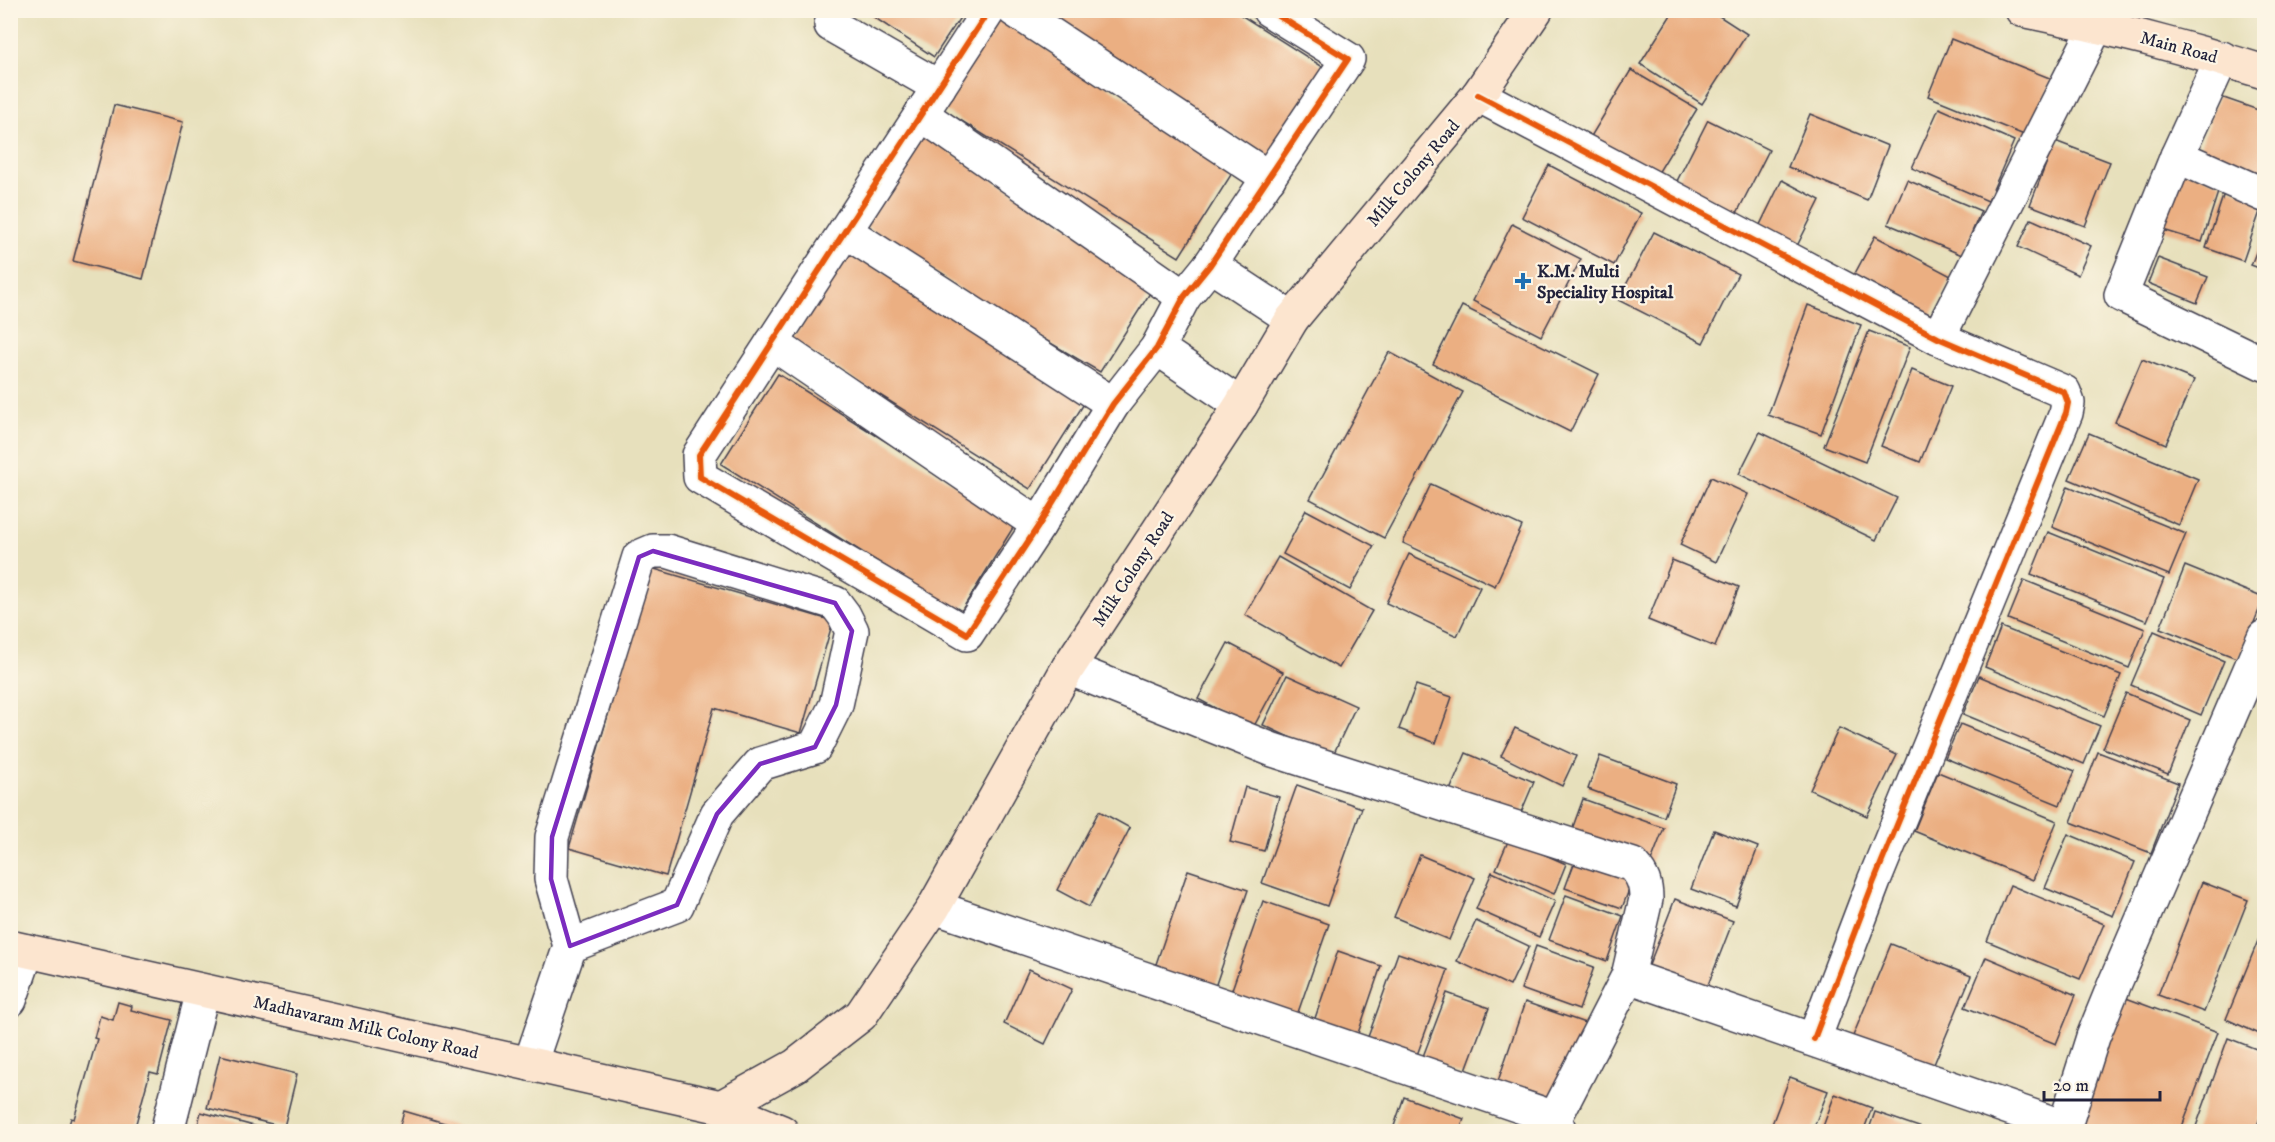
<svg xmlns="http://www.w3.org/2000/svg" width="2275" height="1142" font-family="'IM FELL DW Pica',serif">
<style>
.building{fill:#ebaf82}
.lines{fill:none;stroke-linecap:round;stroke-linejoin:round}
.street-casing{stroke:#403e4e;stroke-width:36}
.secondary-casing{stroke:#403e4e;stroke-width:36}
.street{stroke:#fff;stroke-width:33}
.secondary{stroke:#fce5cf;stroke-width:33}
.cycleway-casing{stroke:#fcf5e5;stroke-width:10}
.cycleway{stroke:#e8590c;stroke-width:6}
.marked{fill:none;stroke:#7b2cbf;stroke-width:4.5;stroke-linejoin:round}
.poi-dot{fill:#1f6fb2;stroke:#fcf5e5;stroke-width:2}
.labels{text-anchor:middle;stroke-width:4.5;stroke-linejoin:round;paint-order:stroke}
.street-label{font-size:18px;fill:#22223b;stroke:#fcf5e5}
.poi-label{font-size:18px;font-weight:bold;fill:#22223b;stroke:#fcf5e5;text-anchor:start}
</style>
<rect width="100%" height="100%" fill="#fcf5e5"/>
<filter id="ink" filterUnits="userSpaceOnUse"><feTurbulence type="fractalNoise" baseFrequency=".0167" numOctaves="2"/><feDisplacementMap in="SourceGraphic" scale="12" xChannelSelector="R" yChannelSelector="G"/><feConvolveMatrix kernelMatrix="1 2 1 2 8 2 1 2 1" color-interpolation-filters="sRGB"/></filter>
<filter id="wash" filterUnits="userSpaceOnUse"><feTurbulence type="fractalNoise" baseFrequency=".008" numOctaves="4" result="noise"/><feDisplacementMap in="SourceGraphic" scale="24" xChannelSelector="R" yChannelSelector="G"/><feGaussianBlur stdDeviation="1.35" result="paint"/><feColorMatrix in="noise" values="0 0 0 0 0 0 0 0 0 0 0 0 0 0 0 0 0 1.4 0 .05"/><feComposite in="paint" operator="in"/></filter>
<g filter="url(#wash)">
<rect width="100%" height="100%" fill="#e7e0bc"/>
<g id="blocks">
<g class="building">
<path d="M 863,10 L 965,10 L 934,57 Z"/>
<path d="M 1033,10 L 1233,10 L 1326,69 L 1269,158 Z"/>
<path d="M 1674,10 L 1710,10 L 1747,34 L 1702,104 L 1640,64 Z"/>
<path d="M 998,18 L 1236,167 L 1179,257 L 941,108 Z"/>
<path d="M 1951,39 L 2052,79 L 2029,137 L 1928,96 Z"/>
<path d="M 1631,70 L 1697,109 L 1655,178 L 1590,138 Z"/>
<path d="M 2218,96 L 2264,112 L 2264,186 L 2195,161 Z"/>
<path d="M 114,105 L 183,122 L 143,279 L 73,261 Z"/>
<path d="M 1939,108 L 2014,141 L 1988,201 L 1912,168 Z"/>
<path d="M 1810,114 L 1888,146 L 1867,200 L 1788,167 Z"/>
<path d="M 1708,120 L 1769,150 L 1737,213 L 1676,183 Z"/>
<path d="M 919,133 L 1157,282 L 1100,372 L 977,300 L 862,223 Z"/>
<path d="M 2055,141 L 2110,162 L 2085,226 L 2030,205 Z"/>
<path d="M 1549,165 L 1641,213 L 1614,265 L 1522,217 Z"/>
<path d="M 2179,169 L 2221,183 L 2202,242 L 2160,229 Z"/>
<path d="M 1782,180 L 1820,200 L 1792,256 L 1754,237 Z"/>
<path d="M 1907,180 L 1981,211 L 1962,255 L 1888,224 Z"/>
<path d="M 2226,187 L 2264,200 L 2243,261 L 2206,248 Z"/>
<path d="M 2031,219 L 2091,246 L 2078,275 L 2018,247 Z"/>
<path d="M 1512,224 L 1581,259 L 1541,336 L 1473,301 Z"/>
<path d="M 1654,232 L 1738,274 L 1703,343 L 1618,300 Z"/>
<path d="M 2264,232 L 2264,270 L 2251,265 Z"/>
<path d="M 1875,236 L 1951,276 L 1928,320 L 1852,279 Z"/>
<path d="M 849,250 L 1087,399 L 1030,489 L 792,340 Z"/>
<path d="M 2158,258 L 2208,277 L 2197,303 L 2148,283 Z"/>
<path d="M 1808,305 L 1861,325 L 1821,434 L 1768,415 Z"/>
<path d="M 1462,306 L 1599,374 L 1570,432 L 1433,364 Z"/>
<path d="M 1869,331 L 1910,347 L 1865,462 L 1824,446 Z"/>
<path d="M 1389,352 L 1463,392 L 1384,538 L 1310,499 Z"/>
<path d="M 2142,359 L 2194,380 L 2166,444 L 2115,422 Z"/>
<path d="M 1912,370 L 1951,386 L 1920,462 L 1881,446 Z"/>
<path d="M 778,374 L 1016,523 L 960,613 L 721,464 Z"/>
<path d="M 1760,432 L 1897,498 L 1876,540 L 1739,474 Z"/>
<path d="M 2089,433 L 2198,479 L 2179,525 L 2069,479 Z"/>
<path d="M 1711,477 L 1748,494 L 1716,562 L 1680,545 Z"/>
<path d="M 1431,484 L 1522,526 L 1495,586 L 1403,543 Z"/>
<path d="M 2068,486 L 2186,534 L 2169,575 L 2052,527 Z"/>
<path d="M 1306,510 L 1374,546 L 1350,590 L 1283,554 Z"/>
<path d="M 2048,532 L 2164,579 L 2147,621 L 2031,574 Z"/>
<path d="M 1409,554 L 1480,587 L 1457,636 L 1386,603 Z"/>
<path d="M 1278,557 L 1372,611 L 1339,668 L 1245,615 Z"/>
<path d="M 1672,560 L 1739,587 L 1715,647 L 1648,620 Z"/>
<path d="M 2185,566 L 2264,598 L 2239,659 L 2160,628 Z"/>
<path d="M 651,568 L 833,621 L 801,733 L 714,708 L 666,876 L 569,848 Z"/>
<path d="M 2024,580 L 2145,629 L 2129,668 L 2008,619 Z"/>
<path d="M 2001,627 L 2121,675 L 2104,716 L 1985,667 Z"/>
<path d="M 2154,631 L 2224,661 L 2201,715 L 2131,685 Z"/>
<path d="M 1228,643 L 1283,672 L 1253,728 L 1198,699 Z"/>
<path d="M 1287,675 L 1356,706 L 1332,757 L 1263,725 Z"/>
<path d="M 1979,676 L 2100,726 L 2084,764 L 1963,714 Z"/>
<path d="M 1416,685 L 1452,697 L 1436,743 L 1399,729 Z"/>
<path d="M 2126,693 L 2190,720 L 2168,774 L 2103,748 Z"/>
<path d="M 1960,724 L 2075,771 L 2060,805 L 1945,758 Z"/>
<path d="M 1515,728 L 1576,756 L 1562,786 L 1501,756 Z"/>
<path d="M 1839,728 L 1897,755 L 1867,816 L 1810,790 Z"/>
<path d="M 2098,752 L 2178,783 L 2151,853 L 2071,822 Z"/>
<path d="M 1466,753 L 1534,782 L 1516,824 L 1448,795 Z"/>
<path d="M 1600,756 L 1676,784 L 1664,817 L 1588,789 Z"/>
<path d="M 1938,772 L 2057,821 L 2033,880 L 1914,831 Z"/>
<path d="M 1297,785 L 1362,808 L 1327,906 L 1262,883 Z"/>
<path d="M 1245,787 L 1279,797 L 1264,851 L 1230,842 Z"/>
<path d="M 1583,799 L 1664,828 L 1650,864 L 1570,835 Z"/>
<path d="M 1099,811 L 1130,828 L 1089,907 L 1057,890 Z"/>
<path d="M 1714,830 L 1758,847 L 1736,906 L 1691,889 Z"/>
<path d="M 2068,834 L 2135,862 L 2113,916 L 2045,888 Z"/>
<path d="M 1509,839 L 1566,864 L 1554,894 L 1496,869 Z"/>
<path d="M 1578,853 L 1635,874 L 1622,908 L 1565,888 Z"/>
<path d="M 1420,855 L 1475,878 L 1449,940 L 1394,917 Z"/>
<path d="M 1188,870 L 1248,890 L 1214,990 L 1154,970 Z"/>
<path d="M 1492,872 L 1555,901 L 1539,937 L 1476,909 Z"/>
<path d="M 2202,882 L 2248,900 L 2204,1012 L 2158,995 Z"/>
<path d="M 2010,885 L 2104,924 L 2080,979 L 1987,941 Z"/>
<path d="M 1566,895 L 1623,916 L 1607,961 L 1549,940 Z"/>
<path d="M 1675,899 L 1733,921 L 1704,995 L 1646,973 Z"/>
<path d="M 1263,901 L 1329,924 L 1296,1018 L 1230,995 Z"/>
<path d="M 1476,921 L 1529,946 L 1510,986 L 1457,961 Z"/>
<path d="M 2264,926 L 2264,1036 L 2226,1019 Z"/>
<path d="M 1891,944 L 1971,976 L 1932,1069 L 1853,1036 Z"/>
<path d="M 1536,946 L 1594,967 L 1579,1010 L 1521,989 Z"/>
<path d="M 1338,951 L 1381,966 L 1355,1042 L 1312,1027 Z"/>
<path d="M 1398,953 L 1448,970 L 1417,1055 L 1368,1037 Z"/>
<path d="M 1986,957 L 2076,995 L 2056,1044 L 1965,1007 Z"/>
<path d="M 1029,969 L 1072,989 L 1045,1044 L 1004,1024 Z"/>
<path d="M 1447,993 L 1489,1008 L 1464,1075 L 1422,1059 Z"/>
<path d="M 2126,998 L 2218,1032 L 2180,1132 L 2088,1132 L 2076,1127 Z"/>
<path d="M 118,1002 L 132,1006 L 131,1010 L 172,1020 L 158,1074 L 150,1072 L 135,1127 L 143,1129 L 142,1132 L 62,1132 L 64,1124 L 69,1125 L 71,1118 L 74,1119 L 97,1039 L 94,1038 L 100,1016 L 113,1020 Z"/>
<path d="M 1525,1002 L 1585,1023 L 1555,1107 L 1496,1087 Z"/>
<path d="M 2228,1038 L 2264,1052 L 2264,1106 L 2255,1132 L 2194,1132 Z"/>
<path d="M 220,1055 L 297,1074 L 284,1127 L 207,1108 Z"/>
<path d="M 1790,1077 L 1828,1091 L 1812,1132 L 1769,1132 Z"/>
<path d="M 1835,1094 L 1872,1108 L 1863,1132 L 1821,1132 Z"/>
<path d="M 1404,1097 L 1464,1119 L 1459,1132 L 1392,1132 Z"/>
<path d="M 404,1111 L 472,1131 L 472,1132 L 398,1132 Z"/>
<path d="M 201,1112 L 273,1131 L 273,1132 L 196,1132 Z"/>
<path d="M 1875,1112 L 1931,1131 L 1931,1132 L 1868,1132 Z"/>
</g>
</g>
</g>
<g filter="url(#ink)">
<use href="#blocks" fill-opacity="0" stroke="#403e4e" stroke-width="1.5"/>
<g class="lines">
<defs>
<g id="street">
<path d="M 989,10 L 699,455 L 700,477 L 967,634 L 1039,525 L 1113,404 L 1157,348 L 1184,297 L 1210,265 L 1348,59 L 1269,10"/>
<path d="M 1014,10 L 1269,178"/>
<path d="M 831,25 L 939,87"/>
<path d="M 2222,58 L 2177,156 L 2121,295 L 2264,364"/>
<path d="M 1478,95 L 1938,338 L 2064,392 L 2068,403 L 2066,413 L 1874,881 L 1814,1039"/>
<path d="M 921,114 L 1184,297"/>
<path d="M 2177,156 L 2264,195"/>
<path d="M 845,231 L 1113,404"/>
<path d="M 1210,265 L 1292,319"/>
<path d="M 1938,338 L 2097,25"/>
<path d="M 772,343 L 1039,525"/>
<path d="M 1157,348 L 1241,405"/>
<path d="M 1068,668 L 1273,750 L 1633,865 C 1643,876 1646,885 1646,899 L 1628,976 L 1555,1118"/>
<path d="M 934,907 L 1555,1118 L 1560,1132"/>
<path d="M 1628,976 L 2064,1127"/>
<path d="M 10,1000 L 27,951"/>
<path d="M 530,1064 L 570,946 L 551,879 L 552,837 L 639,557 L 653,551 L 667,551 L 835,603 L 844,615 L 852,631 L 836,705 L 815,747 L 760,764 L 717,814 L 677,905 L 570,946"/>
<path d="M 167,1132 L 203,991"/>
<path d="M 2063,1132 L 2093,1037 L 2115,983 L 2264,637"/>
</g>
<g id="secondary">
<path d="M 2022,10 C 2104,26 2185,47 2264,72"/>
<path d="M 10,947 L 721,1107 L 782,1132"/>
<path d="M 721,1107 L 795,1066 L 861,1015 L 934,907 L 1068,668 L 1241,405 L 1292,319 L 1478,95 L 1536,10"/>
</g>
</defs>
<use href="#street" class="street-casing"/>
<use href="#secondary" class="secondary-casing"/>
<use href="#street" class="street"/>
<use href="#secondary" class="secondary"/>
<defs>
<g id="cycleway">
<path d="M 989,10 L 699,455 L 700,477 L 967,634 L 1039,525 L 1113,404 L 1157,348 L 1184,297 L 1210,265 L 1348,59 L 1269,10"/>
<path d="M 1478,95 L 1938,338 L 2064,392 L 2068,403 L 2066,413 L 1874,881 L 1814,1039"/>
</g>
</defs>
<use href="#cycleway" class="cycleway-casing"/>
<use href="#cycleway" class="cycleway"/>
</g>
</g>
<path class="marked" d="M 653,551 L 835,603 L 852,631 L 836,705 L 815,747 L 760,764 L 717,814 L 677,905 L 570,946 L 551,879 L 552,837 L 639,557 Z"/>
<path class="poi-dot" d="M1520 272h6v6h6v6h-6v6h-6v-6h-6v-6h6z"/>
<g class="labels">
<g class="street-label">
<text transform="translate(2179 47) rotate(15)" y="6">Main Road</text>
<text transform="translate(1413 173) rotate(-50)" y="6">Milk Colony Road</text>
<text transform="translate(1133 569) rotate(-57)" y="6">Milk Colony Road</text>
<text transform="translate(366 1027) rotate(13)" y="6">Madhavaram Milk Colony Road</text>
</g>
<g class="poi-label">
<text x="1537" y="277">K.M. Multi<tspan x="1537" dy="21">Speciality Hospital</tspan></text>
</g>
</g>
<rect width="2275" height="1142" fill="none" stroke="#fcf5e5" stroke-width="36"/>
<path d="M2044 1091v9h116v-9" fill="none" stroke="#22223b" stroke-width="3"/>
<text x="2053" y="1091" font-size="18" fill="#22223b" stroke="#fcf5e5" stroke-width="4.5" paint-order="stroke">20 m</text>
</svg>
